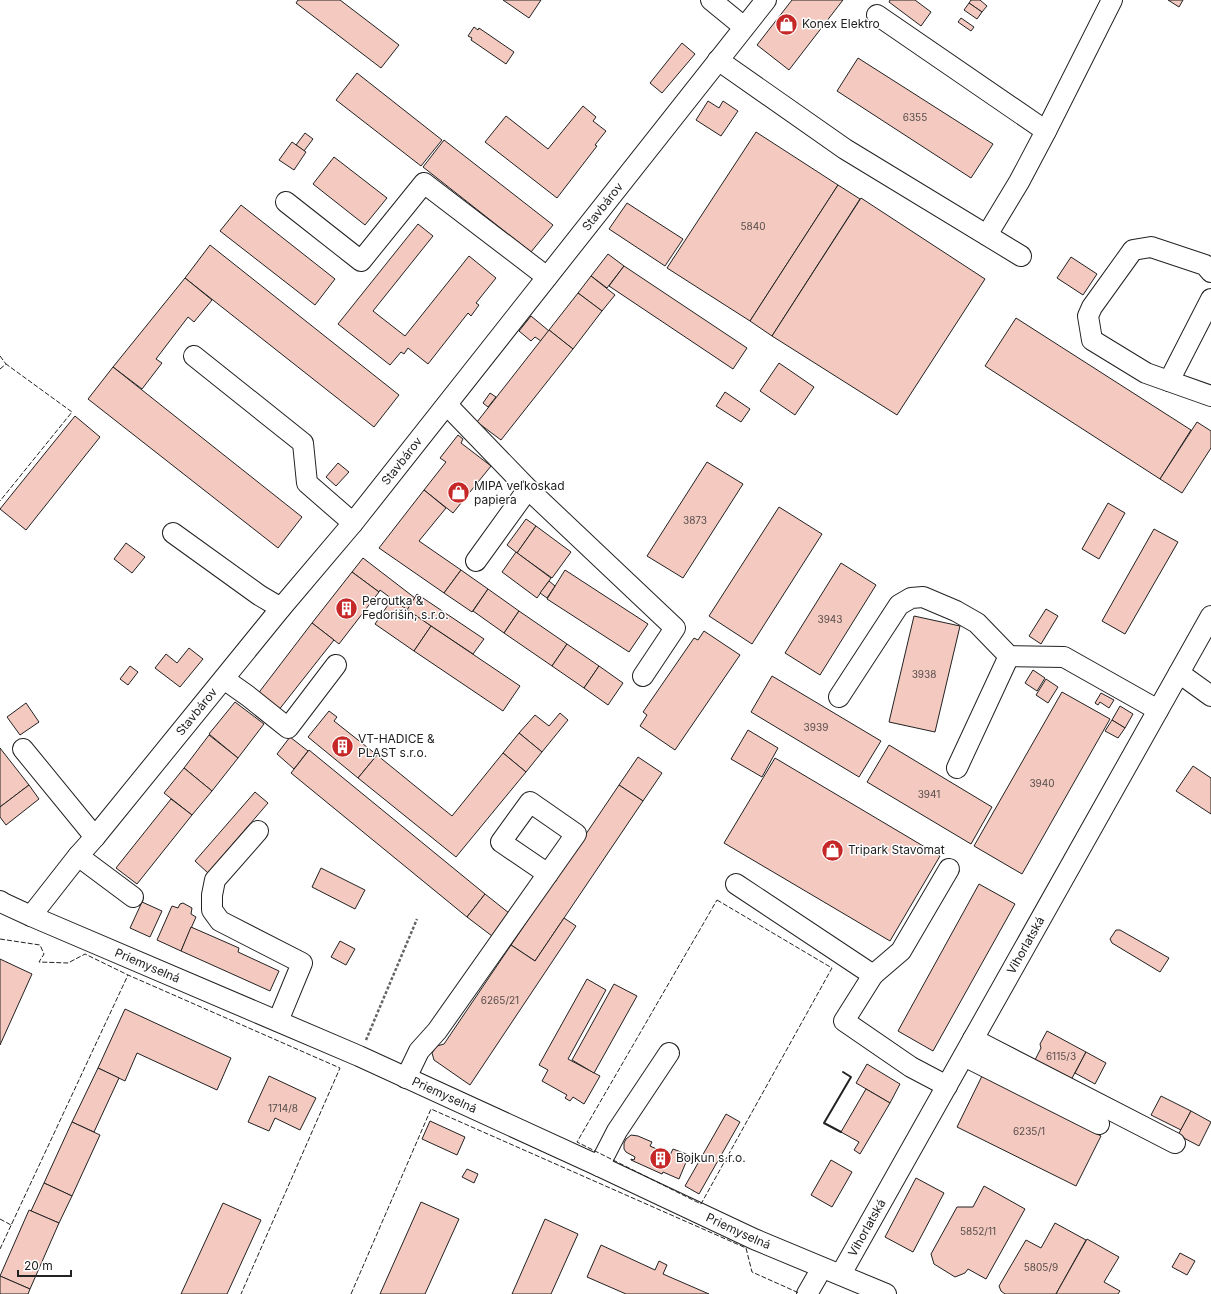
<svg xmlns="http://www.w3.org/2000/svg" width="1211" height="1294" font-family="Inter,sans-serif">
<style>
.building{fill:#f3c9c0;stroke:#222}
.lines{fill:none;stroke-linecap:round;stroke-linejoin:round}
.minor-casing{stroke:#222;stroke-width:22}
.path{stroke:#646464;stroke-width:2.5;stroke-dasharray:3 2;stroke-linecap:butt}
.minor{stroke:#fff;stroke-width:20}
.fence{stroke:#222;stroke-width:1;stroke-dasharray:5 2;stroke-linecap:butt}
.wall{stroke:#222;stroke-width:2}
.labels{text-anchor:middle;stroke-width:3;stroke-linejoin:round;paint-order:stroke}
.number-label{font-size:10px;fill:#564c4a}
.poi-label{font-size:12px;fill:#222;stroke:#fff;text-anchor:start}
.street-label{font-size:12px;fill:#222;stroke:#fff}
</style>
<rect width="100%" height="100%" fill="#fff"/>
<g class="building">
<path d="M 298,0 L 340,0 L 399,45 L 381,68 L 296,3 Z"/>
<path d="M 503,0 L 541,0 L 529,18 Z"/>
<path d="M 792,0 L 843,0 L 789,70 L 757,45 Z"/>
<path d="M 890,0 L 915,0 L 931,12 L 921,26 L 889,2 Z"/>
<path d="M 971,0 L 980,0 L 987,6 L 982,12 L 969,3 Z"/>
<path d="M 1168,0 L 1183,0 L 1179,7 Z"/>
<path d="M 969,3 L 982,12 L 977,19 L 964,10 Z"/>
<path d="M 961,18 L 974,27 L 971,31 L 958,22 Z"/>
<path d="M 474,27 L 478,30 L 479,28 L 514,52 L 506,64 L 471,40 L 472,38 L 468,36 Z"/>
<path d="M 682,43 L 695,54 L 662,93 L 650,83 Z"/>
<path d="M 858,58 L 993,144 L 971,178 L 837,91 Z"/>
<path d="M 357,73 L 442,140 L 421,166 L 336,100 Z"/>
<path d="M 708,101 L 719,108 L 723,101 L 738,111 L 721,136 L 696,120 Z"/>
<path d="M 583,106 L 596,117 L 593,121 L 606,131 L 595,145 L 597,146 L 557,198 L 485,142 L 506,116 L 548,149 Z"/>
<path d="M 756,132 L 838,185 L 750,321 L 667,268 Z"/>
<path d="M 305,133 L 313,139 L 304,151 L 296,145 Z"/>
<path d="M 444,140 L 553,225 L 531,252 L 423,167 Z"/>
<path d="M 292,142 L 306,152 L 294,170 L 279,160 Z"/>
<path d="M 334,157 L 387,198 L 365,225 L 313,184 Z"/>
<path d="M 838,185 L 860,199 L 772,336 L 750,321 Z"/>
<path d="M 861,198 L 985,279 L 897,415 L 772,336 Z"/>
<path d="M 627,203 L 683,239 L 665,266 L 609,229 Z"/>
<path d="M 241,205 L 335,279 L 315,305 L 220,231 Z"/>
<path d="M 418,224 L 433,236 L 373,311 L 405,336 L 469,256 L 496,278 L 476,303 L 479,305 L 471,316 L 468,313 L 428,364 L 408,348 L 404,354 L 401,352 L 390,365 L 338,324 Z"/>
<path d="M 210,245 L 399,395 L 374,427 L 185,278 Z"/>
<path d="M 608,254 L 624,266 L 607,288 L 591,276 Z"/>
<path d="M 1071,257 L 1097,274 L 1083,295 L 1057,278 Z"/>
<path d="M 624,266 L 747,348 L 733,369 L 609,286 Z"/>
<path d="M 591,276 L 615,295 L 602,311 L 578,293 Z"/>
<path d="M 185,278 L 212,300 L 194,322 L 188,317 L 156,359 L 162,363 L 142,389 L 113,367 Z"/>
<path d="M 578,293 L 602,311 L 573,349 L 549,330 Z"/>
<path d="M 531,316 L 549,331 L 541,341 L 535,337 L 531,341 L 519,331 Z"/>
<path d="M 1016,318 L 1191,430 L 1160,479 L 985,366 Z"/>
<path d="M 549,330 L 573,349 L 501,440 L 477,422 Z"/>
<path d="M 779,363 L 814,387 L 795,415 L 760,391 Z"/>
<path d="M 113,367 L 302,517 L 278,548 L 88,399 Z"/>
<path d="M 725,392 L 750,409 L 741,422 L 716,406 Z"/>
<path d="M 490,393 L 496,397 L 488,407 L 483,403 Z"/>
<path d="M 75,416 L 100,437 L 26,530 L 0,509 Z"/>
<path d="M 1197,422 L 1211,431 L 1211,448 L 1182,493 L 1160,479 Z"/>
<path d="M 458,435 L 463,439 L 461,443 L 491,466 L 453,513 L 424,490 L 446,462 L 440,458 Z"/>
<path d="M 707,462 L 743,484 L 683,578 L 647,556 Z"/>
<path d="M 338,463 L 349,472 L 336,486 L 326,477 Z"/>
<path d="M 424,490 L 446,508 L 419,541 L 461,570 L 444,593 L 379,548 Z"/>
<path d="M 1108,503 L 1125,513 L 1099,559 L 1082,549 Z"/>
<path d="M 779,507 L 822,534 L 752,644 L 709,616 Z"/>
<path d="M 526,519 L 536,526 L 517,553 L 507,545 Z"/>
<path d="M 536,526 L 571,552 L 552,578 L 517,553 Z"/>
<path d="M 1154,529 L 1178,542 L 1125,634 L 1102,621 Z"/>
<path d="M 126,543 L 145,557 L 132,573 L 114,559 Z"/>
<path d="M 516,552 L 551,578 L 537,598 L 502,572 Z"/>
<path d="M 363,558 L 415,598 L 407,610 L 380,590 L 379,592 L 352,572 Z"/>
<path d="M 841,563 L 876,585 L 820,675 L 785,653 Z"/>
<path d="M 461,570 L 488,589 L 472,612 L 444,593 Z"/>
<path d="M 565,570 L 648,624 L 629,652 L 547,599 Z"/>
<path d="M 352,572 L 379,592 L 339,644 L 312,623 Z"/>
<path d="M 549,581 L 555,586 L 547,598 L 540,593 Z"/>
<path d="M 488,589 L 519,611 L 504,633 L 473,611 Z"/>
<path d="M 417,594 L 484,639 L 473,654 L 407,610 Z"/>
<path d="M 392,599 L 431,626 L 414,651 L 375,624 Z"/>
<path d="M 1046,609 L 1058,616 L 1041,644 L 1029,636 Z"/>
<path d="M 519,611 L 567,644 L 552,666 L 504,633 Z"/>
<path d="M 914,616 L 960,626 L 935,732 L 889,722 Z"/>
<path d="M 312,623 L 334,640 L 278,711 L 257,695 Z"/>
<path d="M 431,626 L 520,686 L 503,711 L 414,651 Z"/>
<path d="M 704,631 L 740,655 L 675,750 L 640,726 L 647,715 L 643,712 L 694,638 L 698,640 Z"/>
<path d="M 567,644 L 599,666 L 584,688 L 552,666 Z"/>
<path d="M 189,648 L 203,659 L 180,687 L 155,668 L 166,654 L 177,663 Z"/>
<path d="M 130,666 L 138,672 L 128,685 L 120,679 Z"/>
<path d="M 599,666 L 623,683 L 608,705 L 584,688 Z"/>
<path d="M 1033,670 L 1045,678 L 1037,691 L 1025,683 Z"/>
<path d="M 772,676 L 881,741 L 859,777 L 751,712 Z"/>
<path d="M 1046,679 L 1058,687 L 1048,703 L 1036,695 Z"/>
<path d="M 1062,692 L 1110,719 L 1022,874 L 974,846 Z"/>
<path d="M 1101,693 L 1114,700 L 1109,708 L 1100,702 L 1098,705 L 1095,703 Z"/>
<path d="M 235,702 L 264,724 L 238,758 L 209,734 Z"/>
<path d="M 26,703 L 39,722 L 20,735 L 7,717 Z"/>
<path d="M 1120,706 L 1133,714 L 1125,728 L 1112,720 Z"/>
<path d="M 329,711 L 337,717 L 334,721 L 377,755 L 358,778 L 308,737 Z"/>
<path d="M 560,713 L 568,720 L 542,752 L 519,733 L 535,715 L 549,726 Z"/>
<path d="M 1112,720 L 1125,728 L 1118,738 L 1105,731 Z"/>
<path d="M 748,730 L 778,748 L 762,777 L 731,759 Z"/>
<path d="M 519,733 L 542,752 L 526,772 L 503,753 Z"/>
<path d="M 209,735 L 238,758 L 212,791 L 184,768 Z"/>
<path d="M 290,737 L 308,751 L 294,769 L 277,754 Z"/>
<path d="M 889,745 L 992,807 L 971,844 L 867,782 Z"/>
<path d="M 0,748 L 29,785 L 0,807 Z"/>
<path d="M 309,750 L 485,894 L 467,917 L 291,773 Z"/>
<path d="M 503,753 L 526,772 L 456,857 L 358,778 L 377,755 L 452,816 Z"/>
<path d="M 638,757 L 662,773 L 643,801 L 619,785 Z"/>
<path d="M 775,758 L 940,856 L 890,941 L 724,843 Z"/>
<path d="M 1193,766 L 1211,778 L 1211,814 L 1176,791 Z"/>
<path d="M 184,768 L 212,791 L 192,815 L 164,793 Z"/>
<path d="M 29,785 L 39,799 L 6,825 L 0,817 L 0,807 Z"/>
<path d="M 619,785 L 643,801 L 535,961 L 511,945 Z"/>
<path d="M 255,792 L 268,803 L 208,873 L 195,861 Z"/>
<path d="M 171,799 L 192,815 L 137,884 L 116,868 Z"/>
<path d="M 321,868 L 365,890 L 355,909 L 312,887 Z"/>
<path d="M 979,884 L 1015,904 L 933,1051 L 898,1031 Z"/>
<path d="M 485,894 L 509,913 L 492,936 L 467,917 Z"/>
<path d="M 142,902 L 162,911 L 150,937 L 130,928 Z"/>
<path d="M 183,903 L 192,908 L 191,914 L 196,917 L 181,951 L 157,940 L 172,906 L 178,908 L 180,904 Z"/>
<path d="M 564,918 L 576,926 L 470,1085 L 434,1060 L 432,1053 L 437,1046 L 444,1044 L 511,945 L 535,961 Z"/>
<path d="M 191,927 L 239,948 L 238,952 L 279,971 L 270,991 L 181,951 Z"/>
<path d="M 1116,930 L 1120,930 L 1169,958 L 1160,972 L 1112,943 L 1110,939 Z"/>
<path d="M 340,941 L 355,949 L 346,965 L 331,957 Z"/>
<path d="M 0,959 L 32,974 L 0,1045 Z"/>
<path d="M 587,979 L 606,990 L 568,1059 L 600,1076 L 584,1104 L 573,1097 L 570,1101 L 565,1098 L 567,1095 L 542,1081 L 548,1070 L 539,1065 Z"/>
<path d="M 614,984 L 637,996 L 594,1073 L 572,1060 Z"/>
<path d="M 125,1009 L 231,1058 L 217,1090 L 137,1053 L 125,1081 L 98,1068 Z"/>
<path d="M 1047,1031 L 1086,1052 L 1071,1080 L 1035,1060 L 1041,1048 L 1040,1044 Z"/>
<path d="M 1086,1052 L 1106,1063 L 1095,1084 L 1075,1073 Z"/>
<path d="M 867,1064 L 900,1084 L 890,1103 L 856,1083 Z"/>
<path d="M 98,1068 L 119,1078 L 94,1132 L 72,1122 Z"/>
<path d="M 269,1076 L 316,1098 L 300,1130 L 275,1118 L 269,1131 L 248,1122 Z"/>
<path d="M 982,1076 L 1101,1136 L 1076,1186 L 957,1127 Z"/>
<path d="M 866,1089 L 890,1103 L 860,1154 L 854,1150 L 859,1142 L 841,1132 Z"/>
<path d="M 1161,1096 L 1191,1111 L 1181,1130 L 1151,1115 Z"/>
<path d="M 1191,1111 L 1211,1122 L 1199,1146 L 1178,1135 Z"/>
<path d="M 726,1114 L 740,1122 L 699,1194 L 685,1186 Z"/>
<path d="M 430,1121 L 465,1137 L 457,1155 L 422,1139 Z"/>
<path d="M 72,1122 L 100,1135 L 72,1196 L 44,1183 Z"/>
<path d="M 631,1135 L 638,1136 L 652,1142 L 650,1146 L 670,1155 L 673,1149 L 689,1155 L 679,1179 L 663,1172 L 662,1174 L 631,1160 L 631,1159 L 634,1160 L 635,1157 L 626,1152 L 624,1149 L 624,1143 L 626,1139 Z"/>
<path d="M 831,1160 L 852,1172 L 832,1207 L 811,1195 Z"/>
<path d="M 467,1169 L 478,1174 L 474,1183 L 462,1177 Z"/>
<path d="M 916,1178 L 944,1193 L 913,1252 L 885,1237 Z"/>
<path d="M 44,1183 L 72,1196 L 59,1223 L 31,1211 Z"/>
<path d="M 984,1186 L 1025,1209 L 986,1279 L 968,1269 L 965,1273 L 955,1277 L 934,1264 L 931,1254 L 957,1207 L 973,1207 Z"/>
<path d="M 421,1202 L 459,1219 L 425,1294 L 380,1294 Z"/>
<path d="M 223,1203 L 261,1220 L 227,1294 L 181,1294 Z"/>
<path d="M 29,1210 L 59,1223 L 30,1289 L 0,1276 Z"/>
<path d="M 545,1219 L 578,1234 L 551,1294 L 512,1294 Z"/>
<path d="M 1055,1223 L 1086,1240 L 1056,1294 L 1005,1294 L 1001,1291 L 999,1286 L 1026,1240 L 1041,1248 Z"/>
<path d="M 1087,1239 L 1119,1257 L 1104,1282 L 1120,1291 L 1118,1294 L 1056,1294 Z"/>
<path d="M 601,1245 L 655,1270 L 659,1261 L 667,1265 L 663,1274 L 709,1294 L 626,1294 L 587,1277 Z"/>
<path d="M 1180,1253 L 1195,1261 L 1187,1275 L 1172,1267 Z"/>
<path d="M 0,1276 L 30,1289 L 28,1294 L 0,1294 Z"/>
</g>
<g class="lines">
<defs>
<g id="minor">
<path d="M 711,0 L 744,27"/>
<path d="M 877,15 L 1046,131"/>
<path d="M 718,60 L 845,149 L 1021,256"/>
<path d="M 286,202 L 361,261 L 424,183 L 547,277"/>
<path d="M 987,235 L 1019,182 L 1046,131 L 1112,0"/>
<path d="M 1211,272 L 1205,265 L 1151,247 L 1133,250 L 1092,307 L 1088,316 L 1092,340 L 1146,373 L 1211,396"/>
<path d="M 194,356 L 303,443 L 307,483 L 353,523"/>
<path d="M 1169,381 L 1211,299"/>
<path d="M 447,405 L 528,489 L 675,628 L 643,676"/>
<path d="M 173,533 L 259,595 L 281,608"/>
<path d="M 476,561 L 528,489"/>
<path d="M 1179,673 L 1211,696"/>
<path d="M 224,679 L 248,696 L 288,728 L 336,665"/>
<path d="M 839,697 L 899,605 L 911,598 L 923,597 L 956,611 L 977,623 L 1009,656 L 1064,657 L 1158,710"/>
<path d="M 23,749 L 95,837"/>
<path d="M 957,768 L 1009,656"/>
<path d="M 258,831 L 215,880 L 212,895 L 212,910 L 220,921 L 302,963 L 278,1021"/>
<path d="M 78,856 L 133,897"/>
<path d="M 736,884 L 873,975 L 844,1021 L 911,1067 L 947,1086"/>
<path id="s1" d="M 0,901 L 3,903 L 31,916 L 359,1056 L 599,1166 L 754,1239 L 886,1294"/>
<path id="s2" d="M 31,916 L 78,856 L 95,837 L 281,608 L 353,523 L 766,0"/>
<path d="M 873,975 L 901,951 L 949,869"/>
<path d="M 973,1039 L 1175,1143"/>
<path d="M 964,1056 L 1099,1124"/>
<path d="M 406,1078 L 419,1051 L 437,1031 L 576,834 L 530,802 L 501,842 L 548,874"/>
<path d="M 599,1166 L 617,1131 L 669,1053"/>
<path id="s3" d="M 841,1274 L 1211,616"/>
<path d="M 807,1294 L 822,1268"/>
</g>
</defs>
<use href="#minor" class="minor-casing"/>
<path class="path" d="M 366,1040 L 417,919"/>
<use href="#minor" class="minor"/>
<g class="fence">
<path d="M 0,356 L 6,364"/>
<path d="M 0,369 L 6,364 L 72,412 L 0,501"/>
<path d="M 717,900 L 832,968 L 701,1204 L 577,1142 Z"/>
<path d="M 0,939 L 40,945 L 44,954 L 39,962 L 68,963 L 85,954 L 128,975"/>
<path d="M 0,1219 L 11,1225 L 12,1223"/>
<path d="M 0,1249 L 128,975 L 340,1068 L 241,1294"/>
<path d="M 351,1294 L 431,1109 L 746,1248 L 752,1272 L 799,1293"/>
</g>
<path class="wall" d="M 841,1132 L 824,1123 L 851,1077 L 843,1072"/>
</g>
<defs>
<symbol id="shop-disc" viewBox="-11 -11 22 22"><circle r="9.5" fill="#c62828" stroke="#fff"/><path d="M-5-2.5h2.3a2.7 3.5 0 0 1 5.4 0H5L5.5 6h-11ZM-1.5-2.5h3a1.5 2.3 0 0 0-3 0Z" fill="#fff"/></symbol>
<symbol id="building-disc" viewBox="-11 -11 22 22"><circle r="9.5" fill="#c62828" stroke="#fff"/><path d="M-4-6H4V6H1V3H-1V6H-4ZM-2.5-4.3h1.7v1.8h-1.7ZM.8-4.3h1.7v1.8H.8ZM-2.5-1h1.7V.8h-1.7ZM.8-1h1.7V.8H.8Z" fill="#fff"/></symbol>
</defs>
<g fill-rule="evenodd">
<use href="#shop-disc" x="774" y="12" width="25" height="25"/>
<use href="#shop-disc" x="446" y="480" width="25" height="25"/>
<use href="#building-disc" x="334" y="596" width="25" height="25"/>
<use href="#building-disc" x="330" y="734" width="25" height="25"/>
<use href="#shop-disc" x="820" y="838" width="25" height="25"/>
<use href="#building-disc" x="648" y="1146" width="25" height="25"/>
</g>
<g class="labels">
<g class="number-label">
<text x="915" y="121">6355</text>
<text x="753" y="230">5840</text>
<text x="695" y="524">3873</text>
<text x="830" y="623">3943</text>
<text x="924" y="678">3938</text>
<text x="816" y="731">3939</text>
<text x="1042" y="787">3940</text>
<text x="929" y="798">3941</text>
<text x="500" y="1004">6265/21</text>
<text x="1061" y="1060">6115/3</text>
<text x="283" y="1112">1714/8</text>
<text x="1029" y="1135">6235/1</text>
<text x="978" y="1235">5852/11</text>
<text x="1041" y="1271">5805/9</text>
</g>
<g class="poi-label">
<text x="802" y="28">Konex Elektro</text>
<text x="474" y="490">MIPA veľkoskad<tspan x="474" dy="14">papiera</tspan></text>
<text x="362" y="605">Peroutka &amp;<tspan x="362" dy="14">Fedorišin, s.r.o.</tspan></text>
<text x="358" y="743">VT-HADICE &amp;<tspan x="358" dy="14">PLAST s.r.o.</tspan></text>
<text x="848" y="854">Tripark Stavomat</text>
<text x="676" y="1162">Bojkun s.r.o.</text>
</g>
<g class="street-label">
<text dy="4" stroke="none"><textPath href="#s2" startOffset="911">Stavbárov</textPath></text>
<text dy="4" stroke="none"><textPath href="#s2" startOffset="587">Stavbárov</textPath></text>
<text dy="4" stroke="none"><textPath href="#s2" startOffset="263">Stavbárov</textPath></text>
<text dy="4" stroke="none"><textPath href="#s3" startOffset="377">Vihorlatská</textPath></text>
<text dy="4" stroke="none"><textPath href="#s1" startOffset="161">Priemyselná</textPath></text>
<text dy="4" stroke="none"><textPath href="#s1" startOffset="485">Priemyselná</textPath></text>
<text dy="4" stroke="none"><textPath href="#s3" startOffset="53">Vihorlatská</textPath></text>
<text dy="4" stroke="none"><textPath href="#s1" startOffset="809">Priemyselná</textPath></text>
</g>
</g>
<path d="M18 1270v6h53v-6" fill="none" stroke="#222222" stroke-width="2"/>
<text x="24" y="1270" font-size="12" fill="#222222" stroke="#ffffff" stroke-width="3" paint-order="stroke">20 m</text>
</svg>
